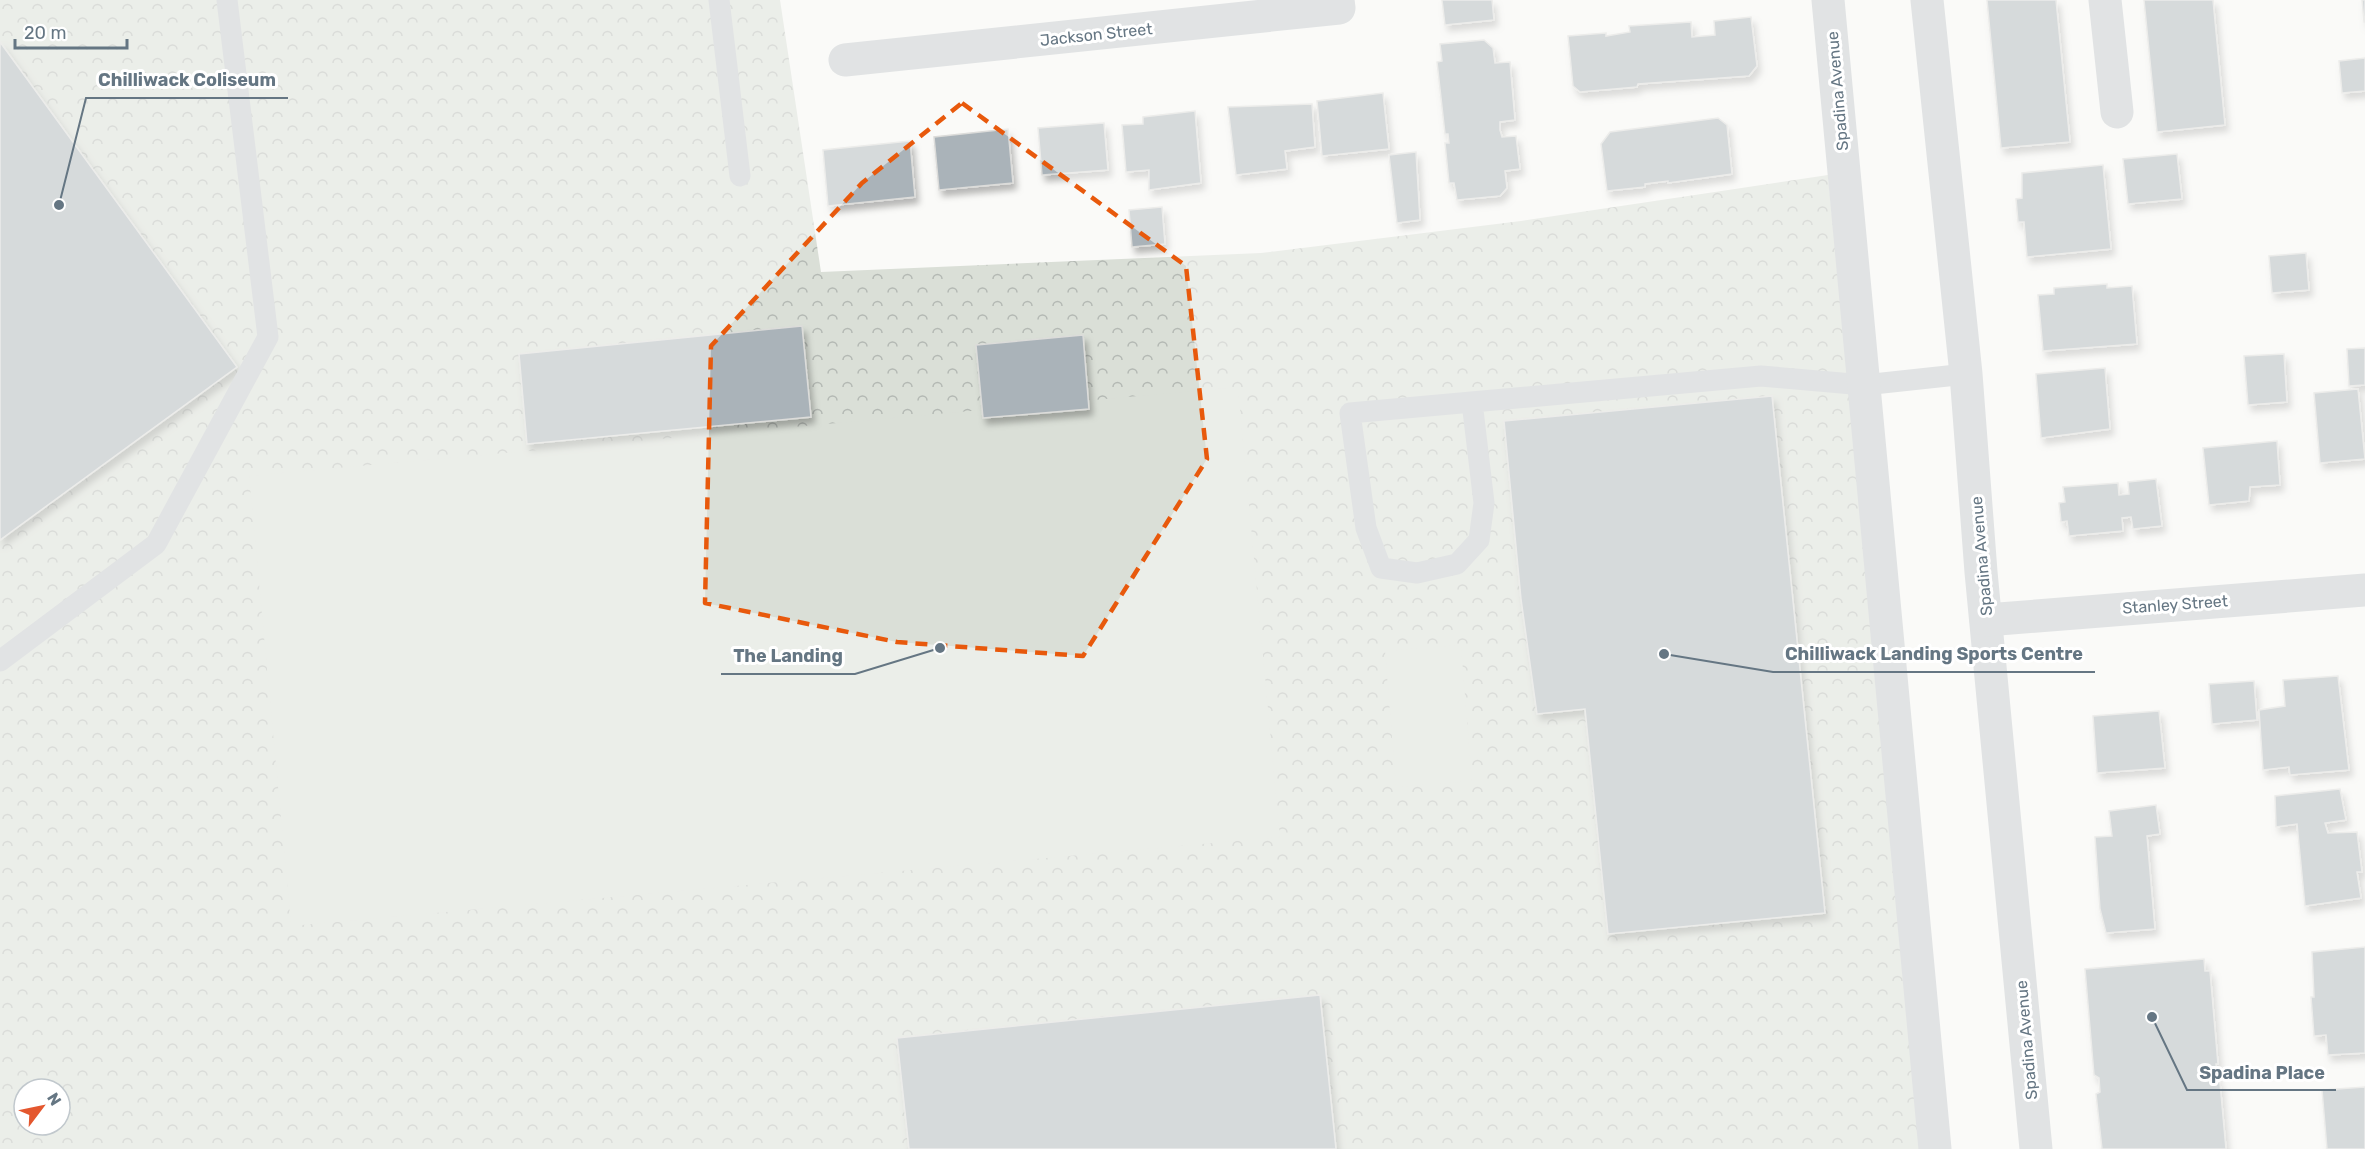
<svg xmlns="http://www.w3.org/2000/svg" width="2365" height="1149" font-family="Rubik,sans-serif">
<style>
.park{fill:url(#park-crowns);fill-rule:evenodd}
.pitch{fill:#dadfd7}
.building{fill:#aab3b9;stroke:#dcdcda;stroke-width:1.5;filter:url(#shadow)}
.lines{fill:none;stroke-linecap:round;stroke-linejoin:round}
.service{stroke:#c3c8cc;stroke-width:21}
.minor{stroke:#c3c8cc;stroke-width:33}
.marked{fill:none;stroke:#e8590c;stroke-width:4.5;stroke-dasharray:12 8;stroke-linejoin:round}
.labels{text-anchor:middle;stroke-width:6;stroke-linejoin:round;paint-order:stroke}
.street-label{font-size:16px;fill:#657683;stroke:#fff}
.leader{fill:none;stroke:#657683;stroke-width:2}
.callout-dot{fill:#657683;stroke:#fff;stroke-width:2}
.callout-label{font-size:18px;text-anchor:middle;font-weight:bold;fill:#657683;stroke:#fff;stroke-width:6;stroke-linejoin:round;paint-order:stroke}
</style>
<defs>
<pattern id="park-crowns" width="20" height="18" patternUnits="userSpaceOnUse" patternTransform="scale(1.5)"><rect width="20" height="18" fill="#dadfd7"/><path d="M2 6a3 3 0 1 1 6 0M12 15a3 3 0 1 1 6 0" fill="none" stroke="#b4b9b4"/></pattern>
<filter id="shadow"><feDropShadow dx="3.5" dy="6" stdDeviation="3" flood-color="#0004"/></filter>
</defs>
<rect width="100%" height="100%" fill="#fafaf8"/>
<path class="park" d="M 0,0 L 780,0 L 821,272 L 1261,253 L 1521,221 L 1828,175 L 1925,1149 L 0,1149 ZM 24,1089 L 60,1089 L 60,1125 L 24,1125 Z"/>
<g class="pitch">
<path d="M 1238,387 L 1280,837 L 291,926 L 249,476 Z"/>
<path d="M 1461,645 L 1472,781 L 1396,787 L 1385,651 Z"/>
</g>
<g class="building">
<path d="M 1442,0 L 1492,0 L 1494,20 L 1445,25 Z"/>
<path d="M 1987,0 L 2056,0 L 2070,142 L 2001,148 Z"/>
<path d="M 2144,0 L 2213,0 L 2225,125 L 2157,132 Z"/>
<path d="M 2362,0 L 2365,0 L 2365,22 L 2364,22 Z"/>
<path d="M 1751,17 L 1757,66 L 1749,76 L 1638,84 L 1637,87 L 1580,92 L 1573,86 L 1568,36 L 1606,33 L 1606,36 L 1630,32 L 1629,26 L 1691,22 L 1692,37 L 1715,35 L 1714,21 Z"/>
<path d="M 1484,40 L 1493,48 L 1495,63 L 1510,62 L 1515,120 L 1500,122 L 1500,130 L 1502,137 L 1516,136 L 1520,169 L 1505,171 L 1507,188 L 1500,196 L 1457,200 L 1454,183 L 1449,183 L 1445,143 L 1449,143 L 1448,134 L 1445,134 L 1437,62 L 1442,61 L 1440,44 Z"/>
<path d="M 0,42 L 237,367 L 0,540 Z"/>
<path d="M 2365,58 L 2365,91 L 2342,93 L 2339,61 Z"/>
<path d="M 1383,93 L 1389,149 L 1322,156 L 1317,101 Z"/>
<path d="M 1312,104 L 1315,147 L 1285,151 L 1287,169 L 1236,175 L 1228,107 Z"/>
<path d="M 1195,111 L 1201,183 L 1149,190 L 1149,170 L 1126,172 L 1122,125 L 1143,124 L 1143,117 Z"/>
<path d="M 1718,118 L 1727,125 L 1732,174 L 1668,183 L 1668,181 L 1645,184 L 1645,187 L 1607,191 L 1601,144 L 1610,132 Z"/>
<path d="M 1104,123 L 1108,170 L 1042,175 L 1038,128 Z"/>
<path d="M 1008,129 L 1013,183 L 939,190 L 934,137 Z"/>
<path d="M 910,141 L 915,197 L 828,206 L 823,150 Z"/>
<path d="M 1416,152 L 1420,220 L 1397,223 L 1389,155 Z"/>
<path d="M 2177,154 L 2182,199 L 2128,204 L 2123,159 Z"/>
<path d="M 2103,165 L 2111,249 L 2027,257 L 2024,222 L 2018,222 L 2016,199 L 2022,198 L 2022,173 Z"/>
<path d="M 1162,207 L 1165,244 L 1132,247 L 1129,210 Z"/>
<path d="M 2306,253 L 2309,290 L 2272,293 L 2269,256 Z"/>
<path d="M 2107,284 L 2107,288 L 2132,286 L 2137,344 L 2043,351 L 2038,295 L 2054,294 L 2054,288 Z"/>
<path d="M 802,326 L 811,417 L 527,444 L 519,354 Z"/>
<path d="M 1083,335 L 1089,409 L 983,418 L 976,345 Z"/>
<path d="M 2365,348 L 2365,385 L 2349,386 L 2347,349 Z"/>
<path d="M 2284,354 L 2287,402 L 2248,405 L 2244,356 Z"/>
<path d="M 2105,368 L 2110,429 L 2041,438 L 2036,374 Z"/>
<path d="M 2358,389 L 2365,459 L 2320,463 L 2314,393 Z"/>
<path d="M 1772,396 L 1825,913 L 1608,934 L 1585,709 L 1537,714 L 1521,599 L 1504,421 Z"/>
<path d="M 2277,441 L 2280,485 L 2250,487 L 2249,501 L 2209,505 L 2203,448 Z"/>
<path d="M 2156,479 L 2162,526 L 2133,529 L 2131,517 L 2122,518 L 2123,531 L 2069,536 L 2067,521 L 2061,522 L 2059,503 L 2065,502 L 2063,487 L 2118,483 L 2119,495 L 2129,494 L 2128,482 Z"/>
<path d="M 2338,676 L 2349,770 L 2290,775 L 2289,767 L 2263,770 L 2259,710 L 2285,706 L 2283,680 Z"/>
<path d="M 2254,681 L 2257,720 L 2212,724 L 2209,684 Z"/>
<path d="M 2159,711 L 2165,768 L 2097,773 L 2093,716 Z"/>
<path d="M 2340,789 L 2346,820 L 2325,823 L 2328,833 L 2357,832 L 2362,872 L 2357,872 L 2361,898 L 2305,906 L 2297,824 L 2276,827 L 2275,796 Z"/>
<path d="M 2156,805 L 2160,834 L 2147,836 L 2155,929 L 2106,933 L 2100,909 L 2095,837 L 2112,836 L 2109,811 Z"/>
<path d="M 2365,947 L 2365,1053 L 2328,1055 L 2326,1035 L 2314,1036 L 2311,997 L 2314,997 L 2312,952 Z"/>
<path d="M 2204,959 L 2205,971 L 2210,971 L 2218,1064 L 2216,1064 L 2217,1082 L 2220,1083 L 2226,1149 L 2102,1149 L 2096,1094 L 2100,1092 L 2099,1078 L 2094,1075 L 2085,969 Z"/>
<path d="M 1320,995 L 1336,1149 L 909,1149 L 897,1038 Z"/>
<path d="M 2365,1087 L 2365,1149 L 2327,1149 L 2322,1090 Z"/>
</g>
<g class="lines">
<g class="service">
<path d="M 719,0 L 740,176"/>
<path d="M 1472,402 L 1484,503 L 1479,540 L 1457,564 L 1417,573 L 1381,568 L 1366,528 L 1350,413 L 1761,376 L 1864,385 L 1966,374"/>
<path d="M 0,661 L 156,544 L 268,337 L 227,0"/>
</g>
<g class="minor">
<path d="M 1828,0 L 1935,1149"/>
<path d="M 1927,0 L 1966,374 L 1981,572 L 2036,1149"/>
<path d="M 2105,0 L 2117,112"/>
<path d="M 845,60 L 1339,8 L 1338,0"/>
<path d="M 1986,620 L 2365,590"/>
</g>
</g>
<path d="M0 0H2365V1149H0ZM 962,103 L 1186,266 L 1207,459 L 1083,656 L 897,642 L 705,603 L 711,346 L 862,183 Z" fill="#fafaf8" fill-opacity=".55" fill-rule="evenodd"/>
<path class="marked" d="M 962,103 L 1186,266 L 1207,459 L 1083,656 L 897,642 L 705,603 L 711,346 L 862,183 Z"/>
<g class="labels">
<g class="street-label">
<text transform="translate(1096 34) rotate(-6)" y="6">Jackson Street</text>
<text transform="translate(1837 91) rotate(-95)" y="6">Spadina Avenue</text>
<text transform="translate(1981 556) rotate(-95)" y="6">Spadina Avenue</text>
<text transform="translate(2175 604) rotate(-4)" y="6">Stanley Street</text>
<text transform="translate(2026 1040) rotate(-95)" y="6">Spadina Avenue</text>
</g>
</g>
<path class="leader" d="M59 205L86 98H288M1664 654L1773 672H2095M940 648L855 674H721M2152 1017L2187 1090H2336"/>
<g class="callout-dot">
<circle cx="59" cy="205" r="6"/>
<circle cx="1664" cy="654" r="6"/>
<circle cx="940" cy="648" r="6"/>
<circle cx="2152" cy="1017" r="6"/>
</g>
<g class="callout-label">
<text x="187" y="86">Chilliwack Coliseum</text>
<text x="1934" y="660">Chilliwack Landing Sports Centre</text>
<text x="788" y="662">The Landing</text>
<text x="2262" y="1079">Spadina Place</text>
</g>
<g transform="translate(42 1107) rotate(58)"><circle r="28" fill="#ffffff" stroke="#c1c8cd" stroke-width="1.5"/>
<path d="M0-4.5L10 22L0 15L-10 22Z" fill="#e4572e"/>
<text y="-9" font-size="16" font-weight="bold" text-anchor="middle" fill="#657683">N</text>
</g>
<path d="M15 39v9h112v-9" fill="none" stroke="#657683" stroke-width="3"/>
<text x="24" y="39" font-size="18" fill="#657683" stroke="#ffffff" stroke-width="4.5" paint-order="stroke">20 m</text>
</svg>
